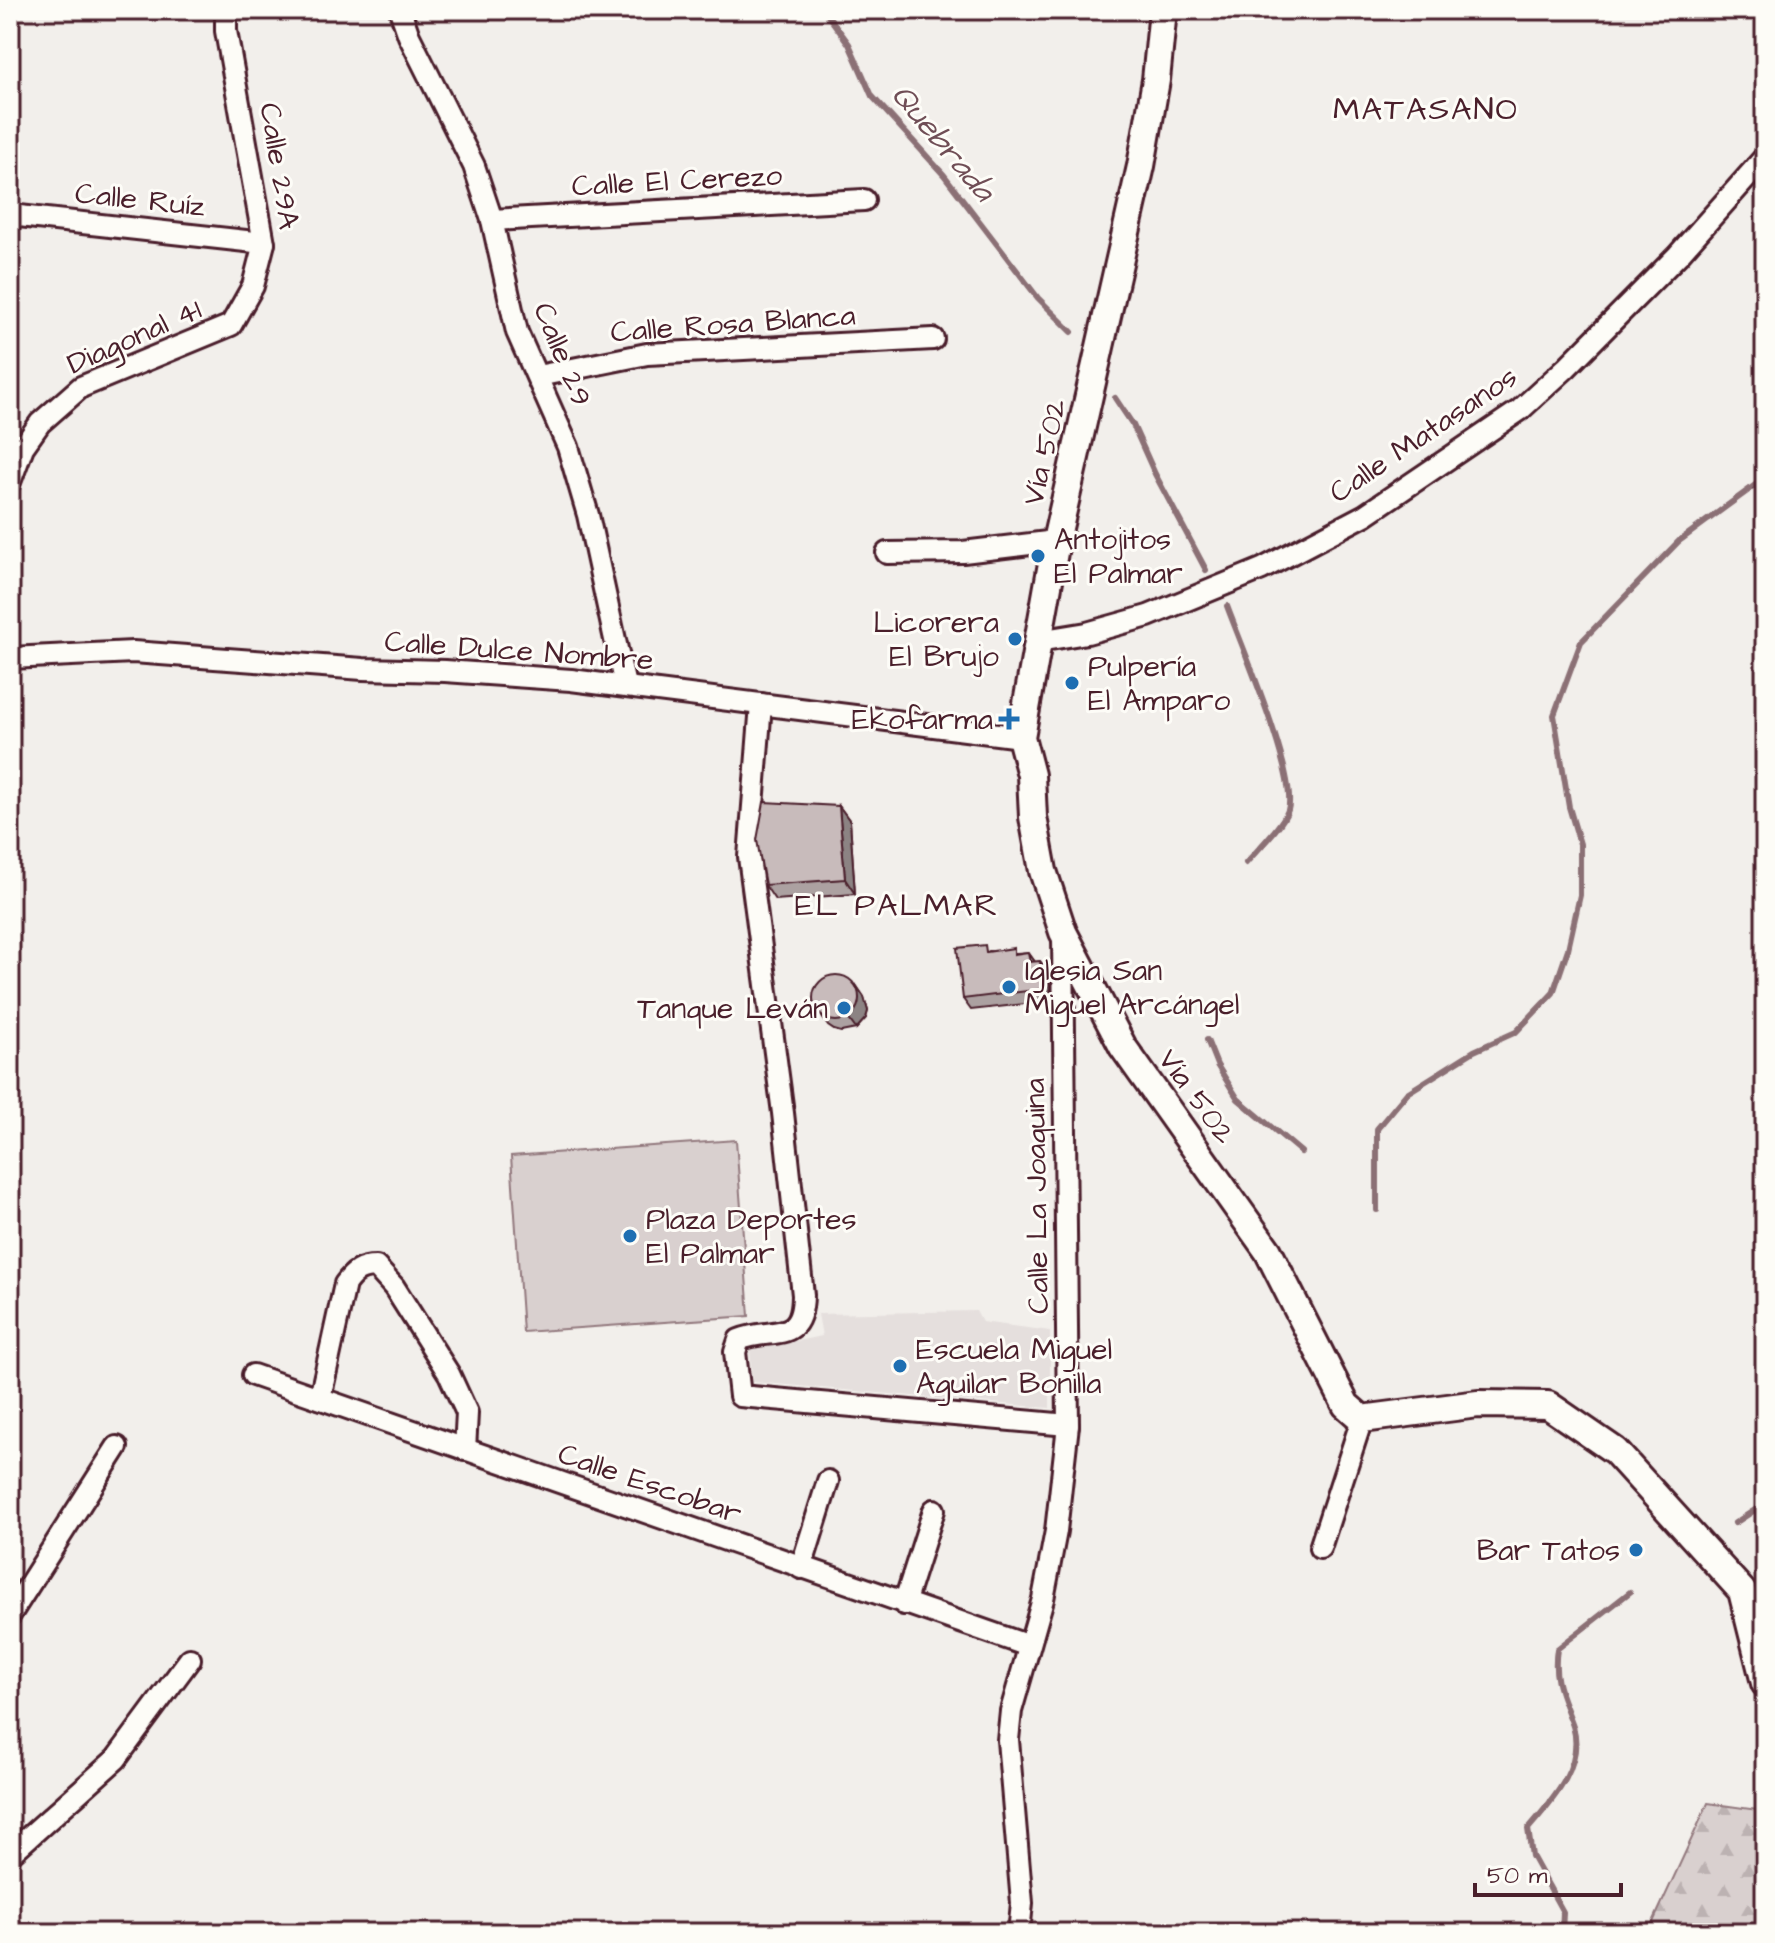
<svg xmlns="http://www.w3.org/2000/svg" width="1775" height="1943" font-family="'Architects Daughter',sans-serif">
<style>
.built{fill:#e5dfdd}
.grass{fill:#d9d0cf;stroke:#92787d;stroke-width:2}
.forest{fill:url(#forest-firs);stroke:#92787d;stroke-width:2}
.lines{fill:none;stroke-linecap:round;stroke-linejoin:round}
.stream{stroke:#8b6f75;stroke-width:6}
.minor-casing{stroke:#4a1f2b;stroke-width:26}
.tertiary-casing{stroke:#4a1f2b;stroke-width:32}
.minor{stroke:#fdfcf7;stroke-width:20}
.tertiary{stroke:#fdfcf7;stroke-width:26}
.wall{fill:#aca1a1;stroke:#4a1f2b;stroke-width:2}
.shaded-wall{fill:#8c8383;stroke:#4a1f2b;stroke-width:2}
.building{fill:#c8bbbb;stroke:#4a1f2b;stroke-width:2}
.poi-dot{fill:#1f6fb2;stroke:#fdfcf7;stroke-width:3}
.labels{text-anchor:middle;stroke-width:6;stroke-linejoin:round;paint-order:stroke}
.street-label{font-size:30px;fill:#4a1f2b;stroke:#fdfcf7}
.poi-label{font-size:30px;fill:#4a1f2b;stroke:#fdfcf7;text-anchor:start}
.neighbourhood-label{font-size:32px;letter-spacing:2px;fill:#4a1f2b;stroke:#fdfcf7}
.water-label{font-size:32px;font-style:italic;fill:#704e56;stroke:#fdfcf7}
</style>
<defs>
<pattern id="forest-firs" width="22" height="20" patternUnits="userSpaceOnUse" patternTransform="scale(2)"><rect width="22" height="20" fill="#d9d0cf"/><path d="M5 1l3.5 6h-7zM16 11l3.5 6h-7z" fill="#bcb2b2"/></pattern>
</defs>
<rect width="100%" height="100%" fill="#f2efeb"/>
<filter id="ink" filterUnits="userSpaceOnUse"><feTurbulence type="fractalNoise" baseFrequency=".0125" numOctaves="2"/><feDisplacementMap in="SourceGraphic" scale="16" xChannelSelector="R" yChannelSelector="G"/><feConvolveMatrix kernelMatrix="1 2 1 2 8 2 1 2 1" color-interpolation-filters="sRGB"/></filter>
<g filter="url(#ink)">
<path class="built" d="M 976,1311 L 982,1322 L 1050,1331 L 1050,1408 L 752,1382 L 750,1350 L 822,1336 L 818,1314 Z"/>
<path class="grass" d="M 736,1140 L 749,1316 L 523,1332 L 511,1156 Z"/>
<path class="forest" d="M 1708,1803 L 1765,1811 L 1765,1933 L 1648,1933 Z"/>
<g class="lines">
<g class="stream">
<path d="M 824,10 L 849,44 L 872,96 L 944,175 L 1038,298 L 1072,332"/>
<path d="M 1115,398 L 1133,425 L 1155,474 L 1206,570"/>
<path d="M 1227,606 C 1241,644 1298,777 1288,810 C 1282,826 1258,849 1246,863"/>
<path d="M 1207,1040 L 1217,1065 L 1238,1099 L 1301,1152"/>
<path d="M 1377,1210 L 1377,1129 L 1407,1093 L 1474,1051 L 1516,1032 L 1553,993 L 1568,949 L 1580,895 L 1580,844 L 1569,807 L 1554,715 L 1581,642 L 1679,541 L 1765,478"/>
<path d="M 1735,1523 L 1758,1508 L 1765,1499"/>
<path d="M 1562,1933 L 1563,1912 L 1532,1856 L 1528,1829 C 1551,1802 1585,1766 1573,1726 C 1563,1697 1552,1681 1557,1649 L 1630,1592"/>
</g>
<defs>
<g id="minor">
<path d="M 400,10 L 409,36 L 474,166 L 492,220 L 517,332 L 568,447 L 588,515 L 625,686"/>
<path d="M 10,215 L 264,243"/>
<path d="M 492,220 L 864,200"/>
<path d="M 538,376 L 647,354 L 933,339"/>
<path d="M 10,482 L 23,447 L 40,423 L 81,387 L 231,325 L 253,286 L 264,243 L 226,31 L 226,10"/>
<path d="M 887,553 L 963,552 L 1056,541"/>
<path d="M 1038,641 L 1087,633 L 1148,616 L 1262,569 L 1365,515 L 1520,410 L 1566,368 L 1678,255 L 1765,157"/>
<path d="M 10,658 L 133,652 L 363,669 L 445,671 L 571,680 L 1021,737"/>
<path d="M 761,704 L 749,857 L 783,1113 L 803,1295 C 802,1346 772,1326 739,1340 L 735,1352 L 740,1396 L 1068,1425"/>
<path d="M 253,1375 L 1029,1646"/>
<path d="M 320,1398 L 345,1284 C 354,1272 360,1267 376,1267 L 394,1287 L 449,1374 L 467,1413 L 465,1450"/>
<path d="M 1320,1548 L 1362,1419"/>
<path d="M 801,1568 L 828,1481"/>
<path d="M 904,1604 L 934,1510"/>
<path d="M 10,1615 L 117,1447"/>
<path d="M 10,1854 L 116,1759 L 190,1659"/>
<path d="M 1019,1933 L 1022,1903 L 1008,1740 L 1011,1711 L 1043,1599 L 1056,1531 L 1068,1425 L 1063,936"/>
</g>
<path id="tertiary" d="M 1163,10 L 1156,80 L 1141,166 L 1056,541 L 1021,737 L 1031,775 L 1033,817 L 1043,871 L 1063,932 L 1123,1047 L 1268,1251 L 1346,1405 L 1362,1419 L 1478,1404 L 1548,1405 L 1615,1451 L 1742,1591 L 1765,1683"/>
</defs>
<use href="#minor" class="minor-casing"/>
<use href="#tertiary" class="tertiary-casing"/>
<use href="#minor" class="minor"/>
<use href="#tertiary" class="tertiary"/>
</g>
<g class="wall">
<path d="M 839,806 L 850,821 L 855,894 L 775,900 L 765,885 Z"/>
<path d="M 989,951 L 1017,953 L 1028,952 L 1035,962 L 1040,961 L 1048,972 L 1052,1001 L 971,1010 L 963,999 Z"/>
<path d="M 856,985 L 864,997 L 868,1011 L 866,1018 L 856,1029 L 841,1032 L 834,1030 L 828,1026 L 820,1014 Z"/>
</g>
<g class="shaded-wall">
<path d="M 839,806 L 850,821 L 855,894 L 845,879 Z"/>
<path d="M 1028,952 L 1036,963 L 1030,962 Z"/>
<path d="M 1040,961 L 1048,972 L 1052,1001 L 1044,989 Z"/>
<path d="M 856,985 L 864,997 L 868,1011 L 866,1018 L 856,1029 L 848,1018 Z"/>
</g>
<g class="building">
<path d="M 764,802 L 839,806 L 845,879 L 765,885 L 757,840 Z"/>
<path d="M 985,945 L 986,952 L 1014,948 L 1014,954 L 1028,952 L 1030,962 L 1040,961 L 1044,989 L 963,999 L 957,948 Z"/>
<circle cx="836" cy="998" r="23"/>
</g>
</g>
<g class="poi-dot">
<circle cx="1038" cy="556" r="8"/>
<circle cx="1015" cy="639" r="8"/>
<circle cx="1072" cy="683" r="8"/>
<path d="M1005 707h8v8h8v8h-8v8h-8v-8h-8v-8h8z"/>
<circle cx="1009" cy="987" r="8"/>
<circle cx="844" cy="1008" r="8"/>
<circle cx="630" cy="1236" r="8"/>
<circle cx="900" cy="1366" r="8"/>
<circle cx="1636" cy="1550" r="8"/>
</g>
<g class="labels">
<g class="street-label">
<text transform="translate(280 166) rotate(81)" y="10">Calle 29A</text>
<text transform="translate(677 180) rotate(-3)" y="10">Calle El Cerezo</text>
<text transform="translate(140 199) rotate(6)" y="10">Calle Ruíz</text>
<text transform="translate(733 323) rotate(-4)" y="10">Calle Rosa Blanca</text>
<text transform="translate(134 336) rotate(-24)" y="10">Diagonal 41</text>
<text transform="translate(563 354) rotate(68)" y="10">Calle 29</text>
<text transform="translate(1423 434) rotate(-34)" y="10">Calle Matasanos</text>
<text transform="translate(1044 452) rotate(-77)" y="10">Vía 502</text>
<text transform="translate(519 650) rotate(4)" y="10">Calle Dulce Nombre</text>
<text transform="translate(1197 1096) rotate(54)" y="10">Vía 502</text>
<text transform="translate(1036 1196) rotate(-91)" y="10">Calle La Joaquina</text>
<text transform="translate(650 1483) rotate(19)" y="10">Calle Escobar</text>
</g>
<g class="poi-label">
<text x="1054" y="549">Antojitos<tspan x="1054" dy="34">El Palmar</tspan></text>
<text x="999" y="632" text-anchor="end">Licorera<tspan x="999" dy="34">El Brujo</tspan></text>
<text x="1088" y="676">Pulpería<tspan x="1088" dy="34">El Amparo</tspan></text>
<text x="993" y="729" text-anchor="end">Ekofarma</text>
<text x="1025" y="980">Iglesia San<tspan x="1025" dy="34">Miguel Arcángel</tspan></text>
<text x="828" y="1018" text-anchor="end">Tanque Leván</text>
<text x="646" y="1229">Plaza Deportes<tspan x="646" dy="34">El Palmar</tspan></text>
<text x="916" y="1359">Escuela Miguel<tspan x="916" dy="34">Aguilar Bonilla</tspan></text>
<text x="1620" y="1560" text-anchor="end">Bar Tatos</text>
</g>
<g class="neighbourhood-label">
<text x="1426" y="119">MATASANO</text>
<text x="897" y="915">EL PALMAR</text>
</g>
<g class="water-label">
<text transform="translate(944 142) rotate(50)" y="11">Quebrada</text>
</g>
</g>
<rect width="1775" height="1943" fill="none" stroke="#fdfcf7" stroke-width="40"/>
<rect x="20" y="20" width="1735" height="1903" fill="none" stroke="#4a1f2b" stroke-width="3" filter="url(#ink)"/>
<path d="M1475 1883v12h146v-12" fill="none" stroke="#4a1f2b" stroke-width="4"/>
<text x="1487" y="1883" font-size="24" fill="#4a1f2b" stroke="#fdfcf7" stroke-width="6" paint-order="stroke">50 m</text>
</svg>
